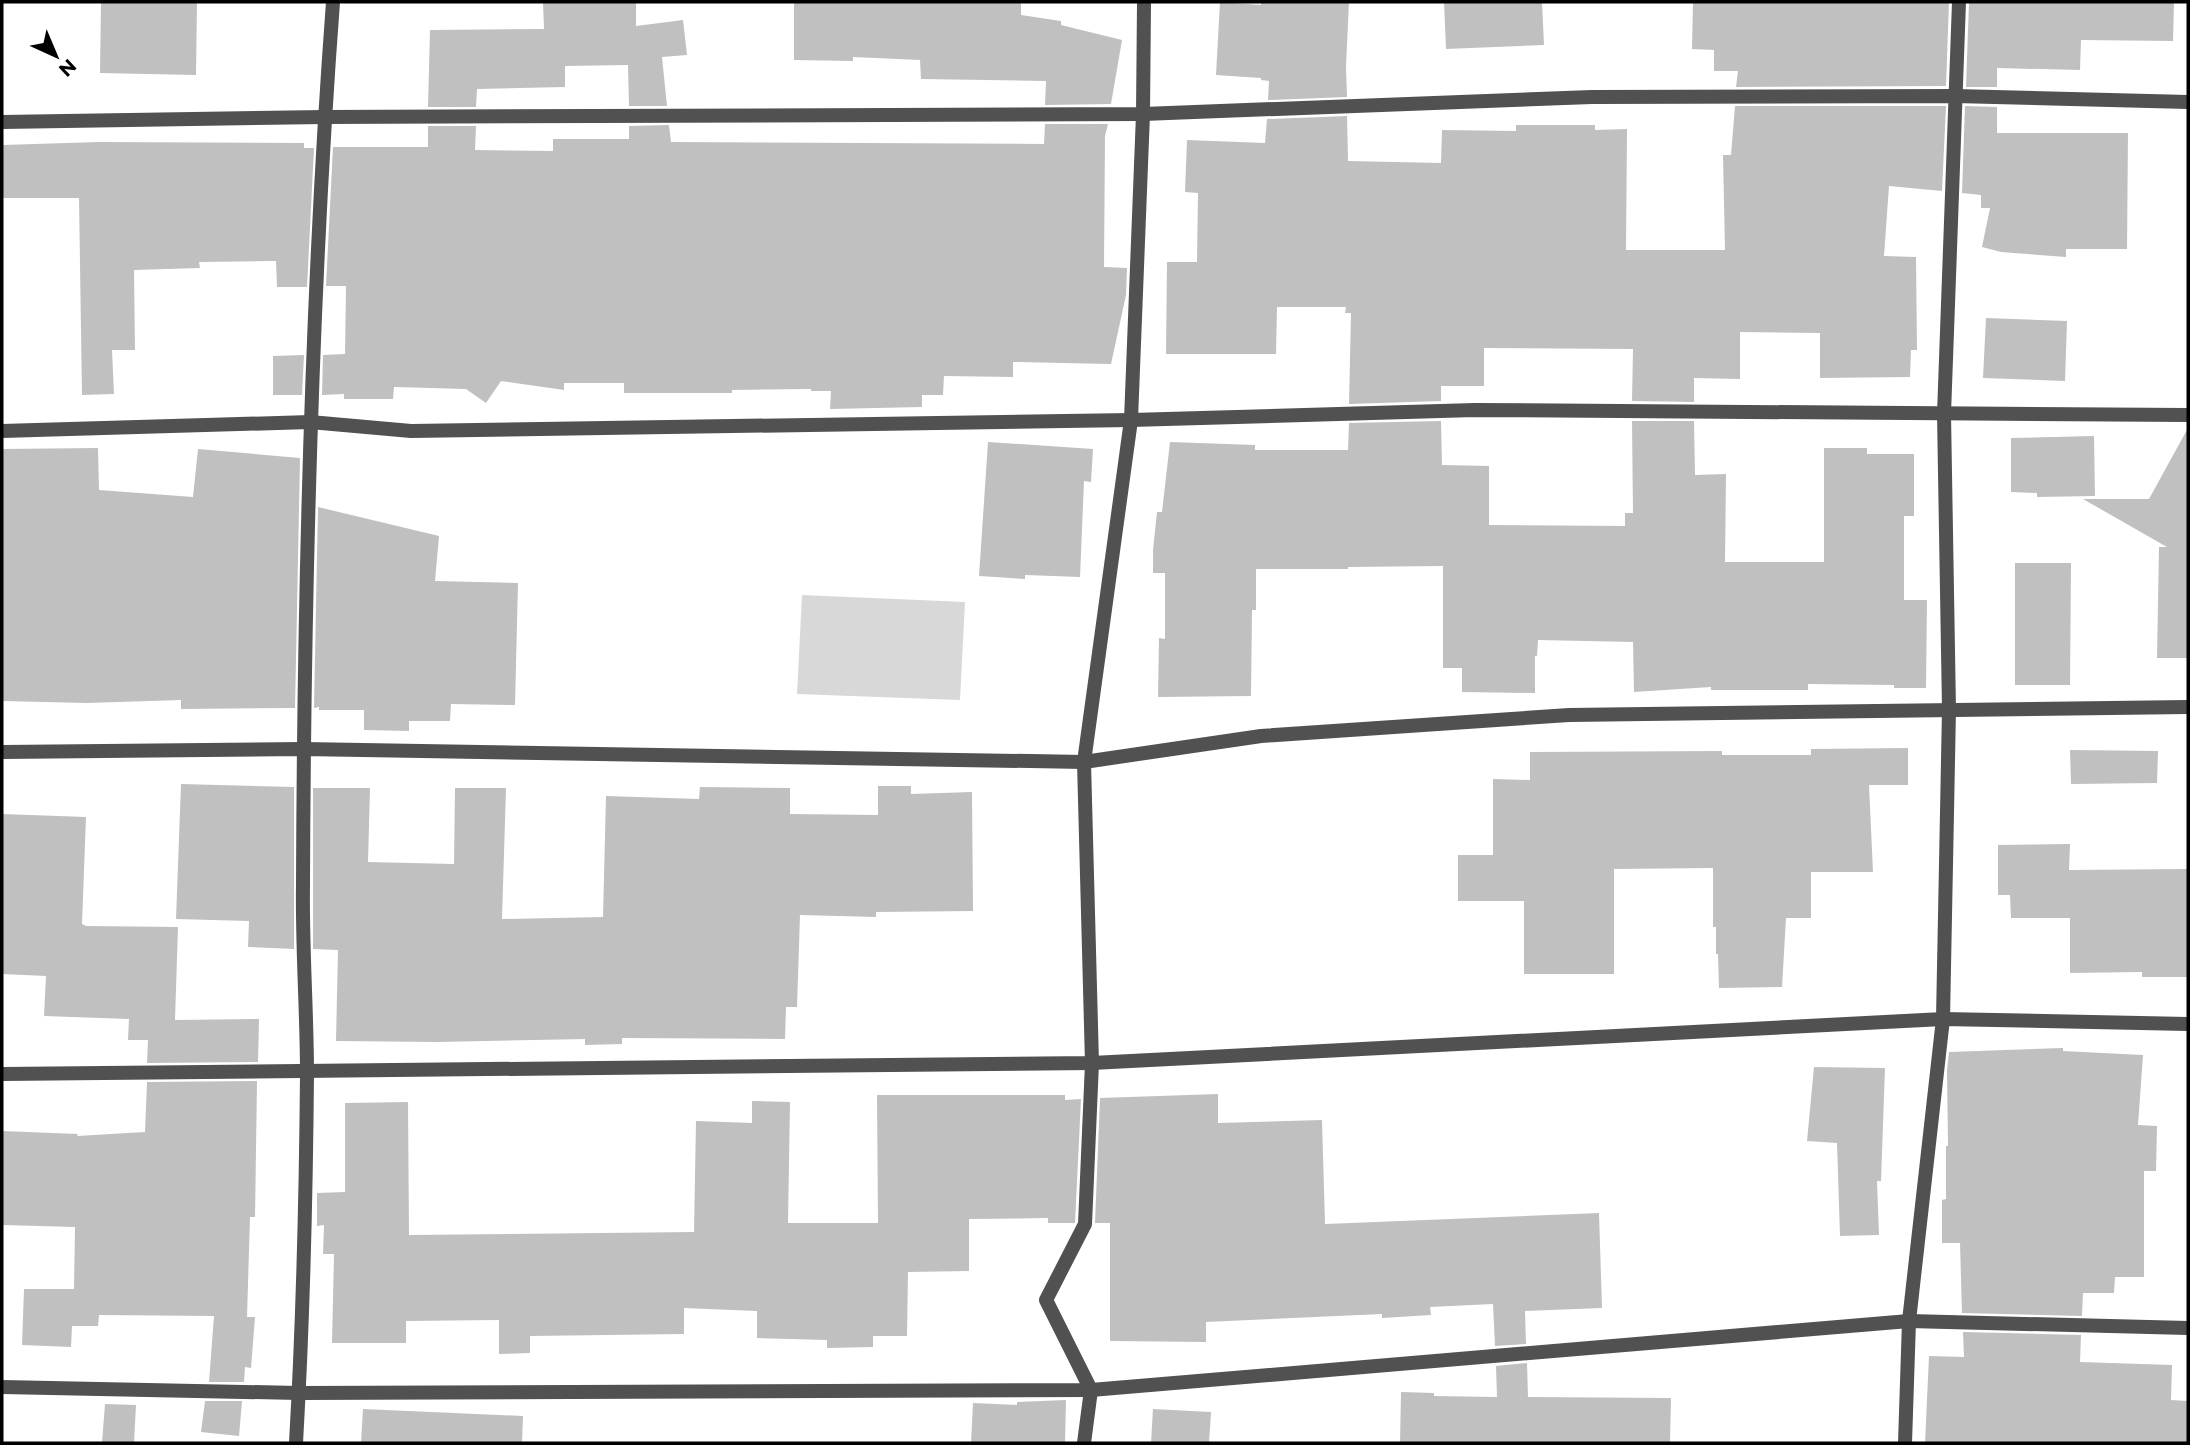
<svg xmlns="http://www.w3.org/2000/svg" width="2190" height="1445" font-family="Montserrat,sans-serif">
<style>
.green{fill:#d8d8d8}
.building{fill:#c0c0c0}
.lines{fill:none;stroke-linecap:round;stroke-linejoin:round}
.minor{stroke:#515151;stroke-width:14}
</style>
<rect width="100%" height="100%" fill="#fff"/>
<path class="green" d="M 802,595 L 965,602 L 960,700 L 797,694 Z"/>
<g class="building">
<path d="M 101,2 L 197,2 L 196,75 L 100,73 Z"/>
<path d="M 543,2 L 636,2 L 636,26 L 683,20 L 687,55 L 662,57 L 667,106 L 629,106 L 628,65 L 565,66 L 565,87 L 477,89 L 476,107 L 428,107 L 430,30 L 544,29 Z"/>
<path d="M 794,2 L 1021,2 L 1021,15 L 1061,21 L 1061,25 L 1122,40 L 1111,104 L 1045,105 L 1046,81 L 921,79 L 920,60 L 853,57 L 853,61 L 794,60 Z"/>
<path d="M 1220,2 L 1261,5 L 1261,2 L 1349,2 L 1346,66 L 1347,97 L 1268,100 L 1269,81 L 1261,80 L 1261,78 L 1216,75 Z"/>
<path d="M 1444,2 L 1542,2 L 1544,45 L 1446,49 Z"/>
<path d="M 1693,2 L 1949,2 L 1946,86 L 1736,87 L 1738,71 L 1714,71 L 1714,50 L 1692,49 Z"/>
<path d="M 1969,2 L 2174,2 L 2173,41 L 2081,40 L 2080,70 L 1997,68 L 1997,87 L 1966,87 Z"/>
<path d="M 1735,106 L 1946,106 L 1942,191 L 1889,186 L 1884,256 L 1916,257 L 1917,350 L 1911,350 L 1910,377 L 1820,378 L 1820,333 L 1740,332 L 1740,379 L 1694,378 L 1694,402 L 1632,401 L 1633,349 L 1484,348 L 1484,386 L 1441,386 L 1441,401 L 1349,404 L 1351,313 L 1345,313 L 1346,307 L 1277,307 L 1276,354 L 1166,354 L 1167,262 L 1197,262 L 1198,193 L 1185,192 L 1187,140 L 1265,143 L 1267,119 L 1347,116 L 1348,161 L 1441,163 L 1442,130 L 1516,131 L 1516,125 L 1595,125 L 1595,130 L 1627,129 L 1626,250 L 1725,250 L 1723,155 L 1731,155 Z"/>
<path d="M 1965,106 L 1997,107 L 1997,133 L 2128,133 L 2127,249 L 2066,249 L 2066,257 L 2001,252 L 1982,247 L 1990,208 L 1981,208 L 1981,195 L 1962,193 Z"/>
<path d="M 1045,124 L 1108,124 L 1105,136 L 1104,267 L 1127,268 L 1126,295 L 1111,364 L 1013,362 L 1013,377 L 944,376 L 943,395 L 922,395 L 922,407 L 830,409 L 831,391 L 811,391 L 811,389 L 732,390 L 732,393 L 624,393 L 624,383 L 564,383 L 564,390 L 501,381 L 486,403 L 466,389 L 394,387 L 393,399 L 344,399 L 344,394 L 322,395 L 323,355 L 345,354 L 346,286 L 326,286 L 333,147 L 428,147 L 428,126 L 476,126 L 475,150 L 553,151 L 553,139 L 629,139 L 629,126 L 669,125 L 671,142 L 1044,144 Z"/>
<path d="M 99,142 L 304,143 L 304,148 L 314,148 L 307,287 L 277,287 L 276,261 L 199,262 L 200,268 L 134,270 L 135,350 L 112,350 L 114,394 L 82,395 L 79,198 L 2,198 L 2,145 Z"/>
<path d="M 1986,318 L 2067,321 L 2065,381 L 1983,378 Z"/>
<path d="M 304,355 L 302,395 L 273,395 L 273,356 Z"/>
<path d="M 1441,421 L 1442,465 L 1489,466 L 1489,525 L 1625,526 L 1625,513 L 1633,513 L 1632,421 L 1694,421 L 1695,475 L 1726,474 L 1725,562 L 1824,562 L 1824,448 L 1867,448 L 1867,454 L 1914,454 L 1914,516 L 1904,516 L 1904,600 L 1927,600 L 1926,688 L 1894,688 L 1894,685 L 1808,684 L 1808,690 L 1711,690 L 1711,687 L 1634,692 L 1633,642 L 1538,640 L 1537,656 L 1535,656 L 1535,693 L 1462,692 L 1462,668 L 1443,668 L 1443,566 L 1348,567 L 1348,569 L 1256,569 L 1256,610 L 1252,610 L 1251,696 L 1158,697 L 1159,638 L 1165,639 L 1165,573 L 1153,573 L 1153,550 L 1157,512 L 1162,512 L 1170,442 L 1255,445 L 1255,450 L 1348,450 L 1349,423 Z"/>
<path d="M 2188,428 L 2188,658 L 2157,658 L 2159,547 L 2167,547 L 2083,499 L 2149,499 Z"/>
<path d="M 2094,436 L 2095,496 L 2037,497 L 2037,493 L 2011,492 L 2011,438 Z"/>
<path d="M 988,442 L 1093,449 L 1091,482 L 1084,481 L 1080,577 L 1025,575 L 1025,579 L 979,576 Z"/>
<path d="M 98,448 L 99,490 L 193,497 L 198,449 L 300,458 L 295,708 L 181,709 L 181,700 L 87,703 L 2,701 L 2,449 Z"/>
<path d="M 318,507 L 439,536 L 435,581 L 518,583 L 515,705 L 451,704 L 450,721 L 409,721 L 409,731 L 364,730 L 364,710 L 319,710 L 319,707 L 314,708 Z"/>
<path d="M 2015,563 L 2071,563 L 2070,685 L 2015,685 Z"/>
<path d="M 1908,748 L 1908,785 L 1869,785 L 1873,872 L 1811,872 L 1811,918 L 1786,918 L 1782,987 L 1719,988 L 1718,954 L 1716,954 L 1716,927 L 1713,927 L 1713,868 L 1614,869 L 1614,974 L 1524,974 L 1524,901 L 1458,901 L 1458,855 L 1493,855 L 1493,779 L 1530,780 L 1530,752 L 1722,751 L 1722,755 L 1811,755 L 1811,749 Z"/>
<path d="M 2070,750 L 2158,751 L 2157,783 L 2071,784 Z"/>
<path d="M 181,784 L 294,787 L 294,949 L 248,947 L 249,921 L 176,919 Z"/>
<path d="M 878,786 L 911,786 L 911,794 L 972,792 L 973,911 L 876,912 L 876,917 L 800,915 L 797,1007 L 786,1007 L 785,1039 L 622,1038 L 622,1044 L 585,1045 L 585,1039 L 437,1042 L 336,1041 L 338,950 L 313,949 L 313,788 L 370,788 L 368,862 L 454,864 L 455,788 L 506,788 L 502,919 L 603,917 L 606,796 L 699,799 L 700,787 L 790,788 L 790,814 L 878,815 Z"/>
<path d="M 2,814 L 86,817 L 82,924 L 86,926 L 178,927 L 175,1020 L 259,1019 L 258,1062 L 147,1063 L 148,1040 L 128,1040 L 129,1019 L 44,1016 L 46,976 L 2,974 Z"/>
<path d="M 2070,844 L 2069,870 L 2188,869 L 2188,977 L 2142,977 L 2142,972 L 2070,973 L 2070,918 L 2011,918 L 2010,895 L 1998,895 L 1998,845 Z"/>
<path d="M 2063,1048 L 2063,1051 L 2143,1055 L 2138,1125 L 2157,1126 L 2156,1171 L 2144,1171 L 2144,1277 L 2115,1277 L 2114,1293 L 2083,1293 L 2082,1316 L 1962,1313 L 1960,1243 L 1942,1243 L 1942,1200 L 1946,1199 L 1946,1146 L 1948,1146 L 1947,1070 L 1949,1052 Z"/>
<path d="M 1814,1067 L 1885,1068 L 1881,1181 L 1877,1181 L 1879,1235 L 1840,1236 L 1837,1143 L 1807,1141 Z"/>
<path d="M 257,1081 L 255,1217 L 250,1217 L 247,1317 L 255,1317 L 251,1368 L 245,1367 L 244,1382 L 209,1382 L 214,1316 L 99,1315 L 98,1326 L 72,1326 L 71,1347 L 22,1345 L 24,1289 L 74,1289 L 75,1227 L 2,1225 L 2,1131 L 78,1134 L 77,1136 L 145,1132 L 147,1082 Z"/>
<path d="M 1218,1094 L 1218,1123 L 1322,1120 L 1325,1224 L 1599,1213 L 1602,1308 L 1525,1311 L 1526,1344 L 1495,1346 L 1493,1304 L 1430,1307 L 1431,1315 L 1382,1318 L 1382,1314 L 1206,1322 L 1206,1342 L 1110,1341 L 1110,1223 L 1095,1223 L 1100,1098 Z"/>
<path d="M 877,1095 L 1065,1095 L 1065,1100 L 1081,1099 L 1075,1223 L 1048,1223 L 1048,1218 L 969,1219 L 969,1271 L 908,1272 L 907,1336 L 873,1336 L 873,1347 L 827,1348 L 827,1340 L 757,1338 L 757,1311 L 684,1308 L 684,1334 L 530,1336 L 530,1353 L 499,1354 L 499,1320 L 406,1321 L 406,1343 L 332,1343 L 334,1254 L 323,1254 L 324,1225 L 317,1226 L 317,1193 L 345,1192 L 345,1103 L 408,1102 L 409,1235 L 694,1232 L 696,1121 L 752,1123 L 752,1101 L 790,1102 L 788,1223 L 878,1223 Z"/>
<path d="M 1963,1332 L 2081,1335 L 2080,1362 L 2172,1365 L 2171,1400 L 2188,1401 L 2188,1443 L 1925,1443 L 1929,1356 L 1964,1357 Z"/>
<path d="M 1527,1363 L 1528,1397 L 1671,1398 L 1670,1443 L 1400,1443 L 1401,1392 L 1434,1393 L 1434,1396 L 1497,1397 L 1496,1366 Z"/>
<path d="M 1066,1400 L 1065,1443 L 971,1443 L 973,1403 L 1017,1405 L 1017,1402 Z"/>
<path d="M 205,1401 L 242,1401 L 239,1436 L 201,1432 Z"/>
<path d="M 105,1404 L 136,1405 L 134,1443 L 102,1443 Z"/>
<path d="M 363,1409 L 523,1416 L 522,1443 L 361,1443 Z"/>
<path d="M 1153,1409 L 1211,1412 L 1209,1443 L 1151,1443 Z"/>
</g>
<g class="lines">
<g class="minor">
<path d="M 2,122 L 324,117 L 1143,114 L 1592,97 L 1955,96 L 2188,102"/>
<path d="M 2,431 L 310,422 L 411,431 L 1131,420 L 1475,410 L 2188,415"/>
<path d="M 2,752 L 303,749 L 1084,762 L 1261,736 L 1569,715 L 2188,707"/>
<path d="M 2,1074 L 1092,1063 L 1943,1019 L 2188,1024"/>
<path d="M 2,1387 L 299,1393 L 1091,1390 L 1909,1321 L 2188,1328"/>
<path d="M 296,1443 C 303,1320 306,1197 307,1074 C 307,1011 302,948 303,885 C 304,591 311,296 333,2"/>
<path d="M 1084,1443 L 1091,1390 L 1046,1300 L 1085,1224 L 1092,1063 L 1084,762 L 1131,420 L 1143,114 L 1144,2"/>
<path d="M 1905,1443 L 1909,1321 L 1943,1019 L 1949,709 L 1944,414 L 1959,2"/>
</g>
</g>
<rect width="2190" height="1445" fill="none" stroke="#000000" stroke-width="7"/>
<g transform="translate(56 56) rotate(136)" stroke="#ffffff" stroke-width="5" paint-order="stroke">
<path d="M0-5L12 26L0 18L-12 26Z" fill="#000000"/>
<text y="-10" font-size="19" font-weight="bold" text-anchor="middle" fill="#000000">N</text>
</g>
</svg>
